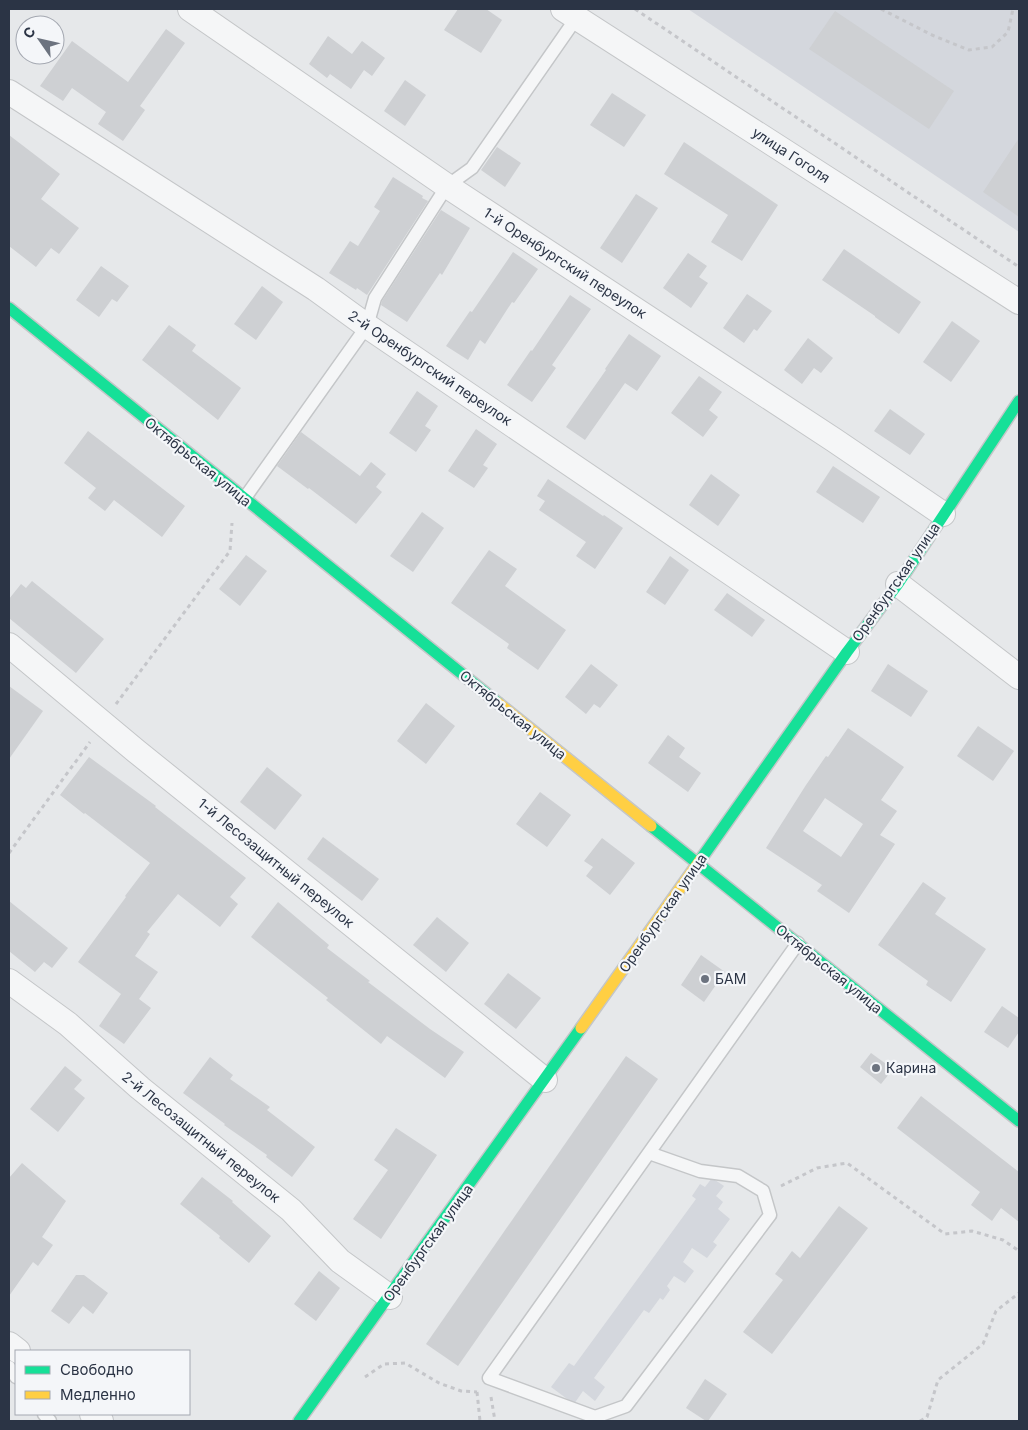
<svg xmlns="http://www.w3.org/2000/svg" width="1028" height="1430" font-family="Inter,sans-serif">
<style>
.built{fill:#d4d7dd}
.building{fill:#ced0d3;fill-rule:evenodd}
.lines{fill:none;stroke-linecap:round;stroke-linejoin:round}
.lane-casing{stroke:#c4c6c8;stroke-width:15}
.street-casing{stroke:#c4c6c8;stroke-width:26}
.fast-casing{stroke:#c4c6c8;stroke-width:14}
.slow-casing{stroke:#c4c6c8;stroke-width:14}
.path{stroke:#c5c6ca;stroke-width:3;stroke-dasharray:4 4;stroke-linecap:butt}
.lane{stroke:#f5f6f7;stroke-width:12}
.street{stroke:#f5f6f7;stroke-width:24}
.fast{stroke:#16e098;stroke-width:11}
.slow{stroke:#ffcf43;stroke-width:11}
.poi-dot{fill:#6c737f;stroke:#f4f6f9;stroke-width:2}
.labels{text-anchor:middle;stroke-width:4.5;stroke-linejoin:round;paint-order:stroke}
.street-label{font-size:14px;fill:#2b3445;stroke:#f4f6f9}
.poi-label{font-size:14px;fill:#2b3445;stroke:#f4f6f9;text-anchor:start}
</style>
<rect width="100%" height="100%" fill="#e6e8ea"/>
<g class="built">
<path d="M 688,9 L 1019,9 L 1019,232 Z"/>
<path d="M 712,1178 L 724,1186 L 716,1196 L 723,1202 L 718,1209 L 730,1219 L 713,1242 L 717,1245 L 707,1258 L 692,1248 L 683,1262 L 694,1271 L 685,1283 L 674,1276 L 667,1286 L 670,1290 L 663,1300 L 660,1298 L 649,1313 L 644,1310 L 594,1378 L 605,1387 L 595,1401 L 583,1391 L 574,1404 L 551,1387 L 569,1363 L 574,1366 L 696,1199 L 692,1196 L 700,1184 L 705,1187 Z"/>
</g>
<g class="building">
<path d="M 458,9 L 486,9 L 502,20 L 481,53 L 444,30 Z"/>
<path d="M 835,11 L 954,91 L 929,129 L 809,49 Z"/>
<path d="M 166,29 L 185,43 L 140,106 L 145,110 L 123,141 L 98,124 L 106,112 L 72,88 L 63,101 L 40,86 L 72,41 L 128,82 Z"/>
<path d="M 328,36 L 352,54 L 362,41 L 385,58 L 372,76 L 364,70 L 351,89 L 330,74 L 327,78 L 309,64 Z"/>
<path d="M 405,80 L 426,95 L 405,126 L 384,111 Z"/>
<path d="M 612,93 L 646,115 L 624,147 L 590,125 Z"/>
<path d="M 9,135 L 60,174 L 41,199 L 79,228 L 59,254 L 51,248 L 36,267 L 9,246 Z"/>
<path d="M 1019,138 L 1019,217 L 983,192 Z"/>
<path d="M 684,142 L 778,205 L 742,261 L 711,242 L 728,215 L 664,174 Z"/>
<path d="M 497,147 L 521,163 L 505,187 L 481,170 Z"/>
<path d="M 393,177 L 423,196 L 422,198 L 428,201 L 367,295 L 357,288 L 356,290 L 329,273 L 350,241 L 358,246 L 380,211 L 374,207 Z"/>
<path d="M 636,194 L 658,208 L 622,263 L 600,248 Z"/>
<path d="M 441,210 L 470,228 L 442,275 L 440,273 L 407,322 L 381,305 L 382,301 Z"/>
<path d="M 844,249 L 921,302 L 899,334 L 875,317 L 875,316 L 822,280 Z"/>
<path d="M 513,252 L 538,269 L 514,303 L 512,302 L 485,344 L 480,340 L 468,360 L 446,346 L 470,311 L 472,312 Z"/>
<path d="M 688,253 L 707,266 L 699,277 L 708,283 L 691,308 L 663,288 Z"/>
<path d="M 101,266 L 129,286 L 117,302 L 112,299 L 99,317 L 76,300 Z"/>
<path d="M 262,286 L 283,302 L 256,340 L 234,324 Z"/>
<path d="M 747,294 L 772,311 L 757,331 L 754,329 L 744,343 L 723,328 Z"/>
<path d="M 570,295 L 591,309 L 552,365 L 556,368 L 532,402 L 507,385 L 531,350 L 532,351 Z"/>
<path d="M 952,321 L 980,341 L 951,382 L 923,362 Z"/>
<path d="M 169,325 L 196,345 L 192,351 L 241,388 L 218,420 L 142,360 Z"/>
<path d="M 629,334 L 661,356 L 637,391 L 625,383 L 585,440 L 566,427 L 606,370 L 605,369 Z"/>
<path d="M 808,338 L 833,358 L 821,373 L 814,368 L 802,384 L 784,370 Z"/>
<path d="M 699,376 L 722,392 L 709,410 L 718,417 L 703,437 L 671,413 Z"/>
<path d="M 417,391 L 438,406 L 425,426 L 431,430 L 416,452 L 389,433 Z"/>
<path d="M 890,409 L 925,434 L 910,455 L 874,431 Z"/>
<path d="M 476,429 L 497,444 L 483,465 L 488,468 L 474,488 L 448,471 Z"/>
<path d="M 88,431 L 185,506 L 162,537 L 114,500 L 105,511 L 88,498 L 96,488 L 64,463 Z"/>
<path d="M 301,432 L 360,476 L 371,462 L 386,474 L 376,487 L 382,492 L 356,524 L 309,488 L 308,489 L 277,466 Z"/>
<path d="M 833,466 L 880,497 L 863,523 L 816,492 Z"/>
<path d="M 711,474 L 740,495 L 718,526 L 689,505 Z"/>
<path d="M 548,479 L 603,516 L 604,515 L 623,528 L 595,569 L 576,556 L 586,542 L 539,510 L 545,501 L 537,496 Z"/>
<path d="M 422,512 L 444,528 L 413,572 L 390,556 Z"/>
<path d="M 489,550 L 517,569 L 505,586 L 566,630 L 538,670 L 507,648 L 509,644 L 451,603 Z"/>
<path d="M 246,555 L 267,571 L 240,606 L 219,589 Z"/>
<path d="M 670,556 L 689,570 L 665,605 L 646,592 Z"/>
<path d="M 32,581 L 104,639 L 76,673 L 9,618 L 9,599 L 21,584 L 26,588 Z"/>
<path d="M 727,593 L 765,620 L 752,637 L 714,610 Z"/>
<path d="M 591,664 L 618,685 L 600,708 L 594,704 L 586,714 L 565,697 Z"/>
<path d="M 888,664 L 928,691 L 911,717 L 871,691 Z"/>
<path d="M 9,686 L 43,711 L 9,759 Z"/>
<path d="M 426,703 L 455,726 L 426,764 L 397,741 Z"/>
<path d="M 978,726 L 1014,751 L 993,781 L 957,756 Z"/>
<path d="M 848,728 L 904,767 L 881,800 L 897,811 L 880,835 L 895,844 L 849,913 L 817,891 L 822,885 L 766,848 L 806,785 L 826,756 L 828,757 ZM 825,798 L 863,824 L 841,857 L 803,831 Z"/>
<path d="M 668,735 L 685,748 L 679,757 L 701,773 L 688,792 L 648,763 Z"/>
<path d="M 89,757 L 156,806 L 155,807 L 246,878 L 230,897 L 238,904 L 220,927 L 178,894 L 147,932 L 150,934 L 135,956 L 158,972 L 139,999 L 151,1008 L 124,1044 L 99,1026 L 121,994 L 78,962 L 126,897 L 125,896 L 150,863 L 85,813 L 84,814 L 60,795 Z"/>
<path d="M 267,767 L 302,795 L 275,830 L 240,802 Z"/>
<path d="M 540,792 L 571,815 L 547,847 L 516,824 Z"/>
<path d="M 323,837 L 379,879 L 362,901 L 307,859 Z"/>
<path d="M 602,838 L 635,863 L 610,895 L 586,876 L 593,867 L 584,861 Z"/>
<path d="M 923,882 L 946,898 L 935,914 L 986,949 L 951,1002 L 926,985 L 928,981 L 878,945 Z"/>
<path d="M 9,901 L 68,948 L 52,968 L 44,962 L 35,972 L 9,951 Z"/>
<path d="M 278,902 L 329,945 L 327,948 L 370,981 L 368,982 L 430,1029 L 464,1052 L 445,1078 L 387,1036 L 381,1044 L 326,1000 L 328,998 L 251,937 Z"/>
<path d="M 437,917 L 469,943 L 446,972 L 413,945 Z"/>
<path d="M 701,955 L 725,972 L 704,1002 L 681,985 Z"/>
<path d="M 508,973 L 541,998 L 516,1029 L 484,1004 Z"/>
<path d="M 1002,1006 L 1019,1018 L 1019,1032 L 1008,1048 L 984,1032 Z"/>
<path d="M 871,1053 L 893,1069 L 881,1084 L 860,1067 Z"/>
<path d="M 626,1056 L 658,1079 L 458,1366 L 426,1344 Z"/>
<path d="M 210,1057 L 233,1075 L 230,1079 L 270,1107 L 267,1110 L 315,1147 L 292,1177 L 266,1157 L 267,1155 L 224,1125 L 225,1124 L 183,1093 Z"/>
<path d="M 65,1066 L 82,1080 L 74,1089 L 85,1098 L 58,1132 L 30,1109 Z"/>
<path d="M 921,1096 L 1019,1172 L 1019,1222 L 1001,1208 L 992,1221 L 971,1205 L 980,1192 L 897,1128 Z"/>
<path d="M 396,1128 L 437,1155 L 381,1239 L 353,1219 L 388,1170 L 374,1160 Z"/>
<path d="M 22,1163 L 66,1201 L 42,1237 L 53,1245 L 38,1266 L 33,1262 L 9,1296 L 9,1178 Z"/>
<path d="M 202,1177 L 233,1201 L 232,1202 L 271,1236 L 249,1263 L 219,1238 L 220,1236 L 180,1204 Z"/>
<path d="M 839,1206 L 868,1228 L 772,1354 L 743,1332 L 783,1280 L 775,1274 L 792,1251 L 800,1258 Z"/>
<path d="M 319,1271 L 340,1288 L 316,1321 L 294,1304 Z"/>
<path d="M 76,1275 L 84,1275 L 108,1293 L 93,1314 L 83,1306 L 69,1324 L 51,1311 Z"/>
<path d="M 705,1379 L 727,1394 L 708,1421 L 706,1421 L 686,1408 Z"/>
</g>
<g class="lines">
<defs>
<g id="lane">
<path d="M 244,499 L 367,326 L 375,298 L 447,186 L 472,168 L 577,17"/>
<path d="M 649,1153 L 700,1171 L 738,1176 L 763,1191 L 770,1215 L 626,1406 L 595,1417 L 489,1378 L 798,943"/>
<path d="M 9,1367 L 16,1377"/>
<path d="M 44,1414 L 50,1421"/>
</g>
<g id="street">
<path d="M 190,9 L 447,186 L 834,440 L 943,514"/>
<path d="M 563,9 L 1019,302"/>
<path d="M 9,92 L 316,289 L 367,326 L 847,652"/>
<path d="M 898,584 L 1019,677"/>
<path d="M 9,645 L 136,751 L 545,1080"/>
<path d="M 9,981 L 68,1024 L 140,1088 L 291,1210 L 340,1261 L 390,1297"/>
<path d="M 9,1344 L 18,1351"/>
<path d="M 92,1414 L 101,1421"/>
</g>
<g id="fast">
<path d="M 9,308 L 498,703"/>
<path d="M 651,826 L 1019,1121"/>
<path d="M 701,859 L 847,652 L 898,584 L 1019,401"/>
<path d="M 299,1421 L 581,1028"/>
</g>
<g id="slow">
<path d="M 498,703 L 651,826"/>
<path d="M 581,1028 L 701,859"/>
</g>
</defs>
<use href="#lane" class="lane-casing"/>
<use href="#street" class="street-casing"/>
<use href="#fast" class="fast-casing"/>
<use href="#slow" class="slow-casing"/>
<g class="path">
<path d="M 635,9 L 1019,267"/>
<path d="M 881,9 L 932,35 L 969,50 L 992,47 L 1008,32 L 1013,9"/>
<path d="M 116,704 L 230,551 L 232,523"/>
<path d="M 9,853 L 90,742"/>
<path d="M 781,1186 L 817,1168 L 847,1163 L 945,1234 L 972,1231 L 1003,1240 L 1019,1251"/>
<path d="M 365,1377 L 384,1364 L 405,1363 L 439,1383 L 461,1391 L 477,1392"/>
<path d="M 477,1392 L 480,1421"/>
<path d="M 491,1397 L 495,1421"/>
<path d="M 920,1421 L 927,1417 L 938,1380 L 983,1344 L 996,1311 L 1019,1293"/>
</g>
<use href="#lane" class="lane"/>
<use href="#street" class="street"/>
<use href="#fast" class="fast"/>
<use href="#slow" class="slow"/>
</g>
<g class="poi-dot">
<circle cx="705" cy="979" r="5"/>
<circle cx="876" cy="1068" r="5"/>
</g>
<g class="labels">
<g class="street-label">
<text transform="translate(791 155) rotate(33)" y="5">улица Гоголя</text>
<text transform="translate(565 263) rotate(33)" y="5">1-й Оренбургский переулок</text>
<text transform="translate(430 368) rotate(34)" y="5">2-й Оренбургский переулок</text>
<text transform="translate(198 462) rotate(39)" y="5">Октябрьская улица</text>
<text transform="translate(896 582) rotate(-55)" y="5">Оренбургская улица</text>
<text transform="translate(513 715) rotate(39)" y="5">Октябрьская улица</text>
<text transform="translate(276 863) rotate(39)" y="5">1-й Лесозащитный переулок</text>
<text transform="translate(663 913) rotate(-55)" y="5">Оренбургская улица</text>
<text transform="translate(829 969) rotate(39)" y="5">Октябрьская улица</text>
<text transform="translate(201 1137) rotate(39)" y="5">2-й Лесозащитный переулок</text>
<text transform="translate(428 1243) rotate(-54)" y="5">Оренбургская улица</text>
</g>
<g class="poi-label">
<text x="715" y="984">БАМ</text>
<text x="886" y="1073">Карина</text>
</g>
</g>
<rect width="1028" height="1430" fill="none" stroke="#2b3445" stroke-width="20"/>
<rect x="15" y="1350" width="175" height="65" fill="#f4f6f9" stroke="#a4a8b1"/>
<rect x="25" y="1366" width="25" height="8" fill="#16e098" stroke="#a4a8b1"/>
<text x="60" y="1375" font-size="15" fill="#2b3445">Свободно</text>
<rect x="25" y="1391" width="25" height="8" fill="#ffcf43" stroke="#a4a8b1"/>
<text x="60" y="1400" font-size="15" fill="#2b3445">Медленно</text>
<g transform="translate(40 40) rotate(304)"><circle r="24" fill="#f4f6f9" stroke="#a4a8b1"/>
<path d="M0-4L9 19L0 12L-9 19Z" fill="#6c737f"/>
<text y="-8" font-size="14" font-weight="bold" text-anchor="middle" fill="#2b3445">С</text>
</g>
</svg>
